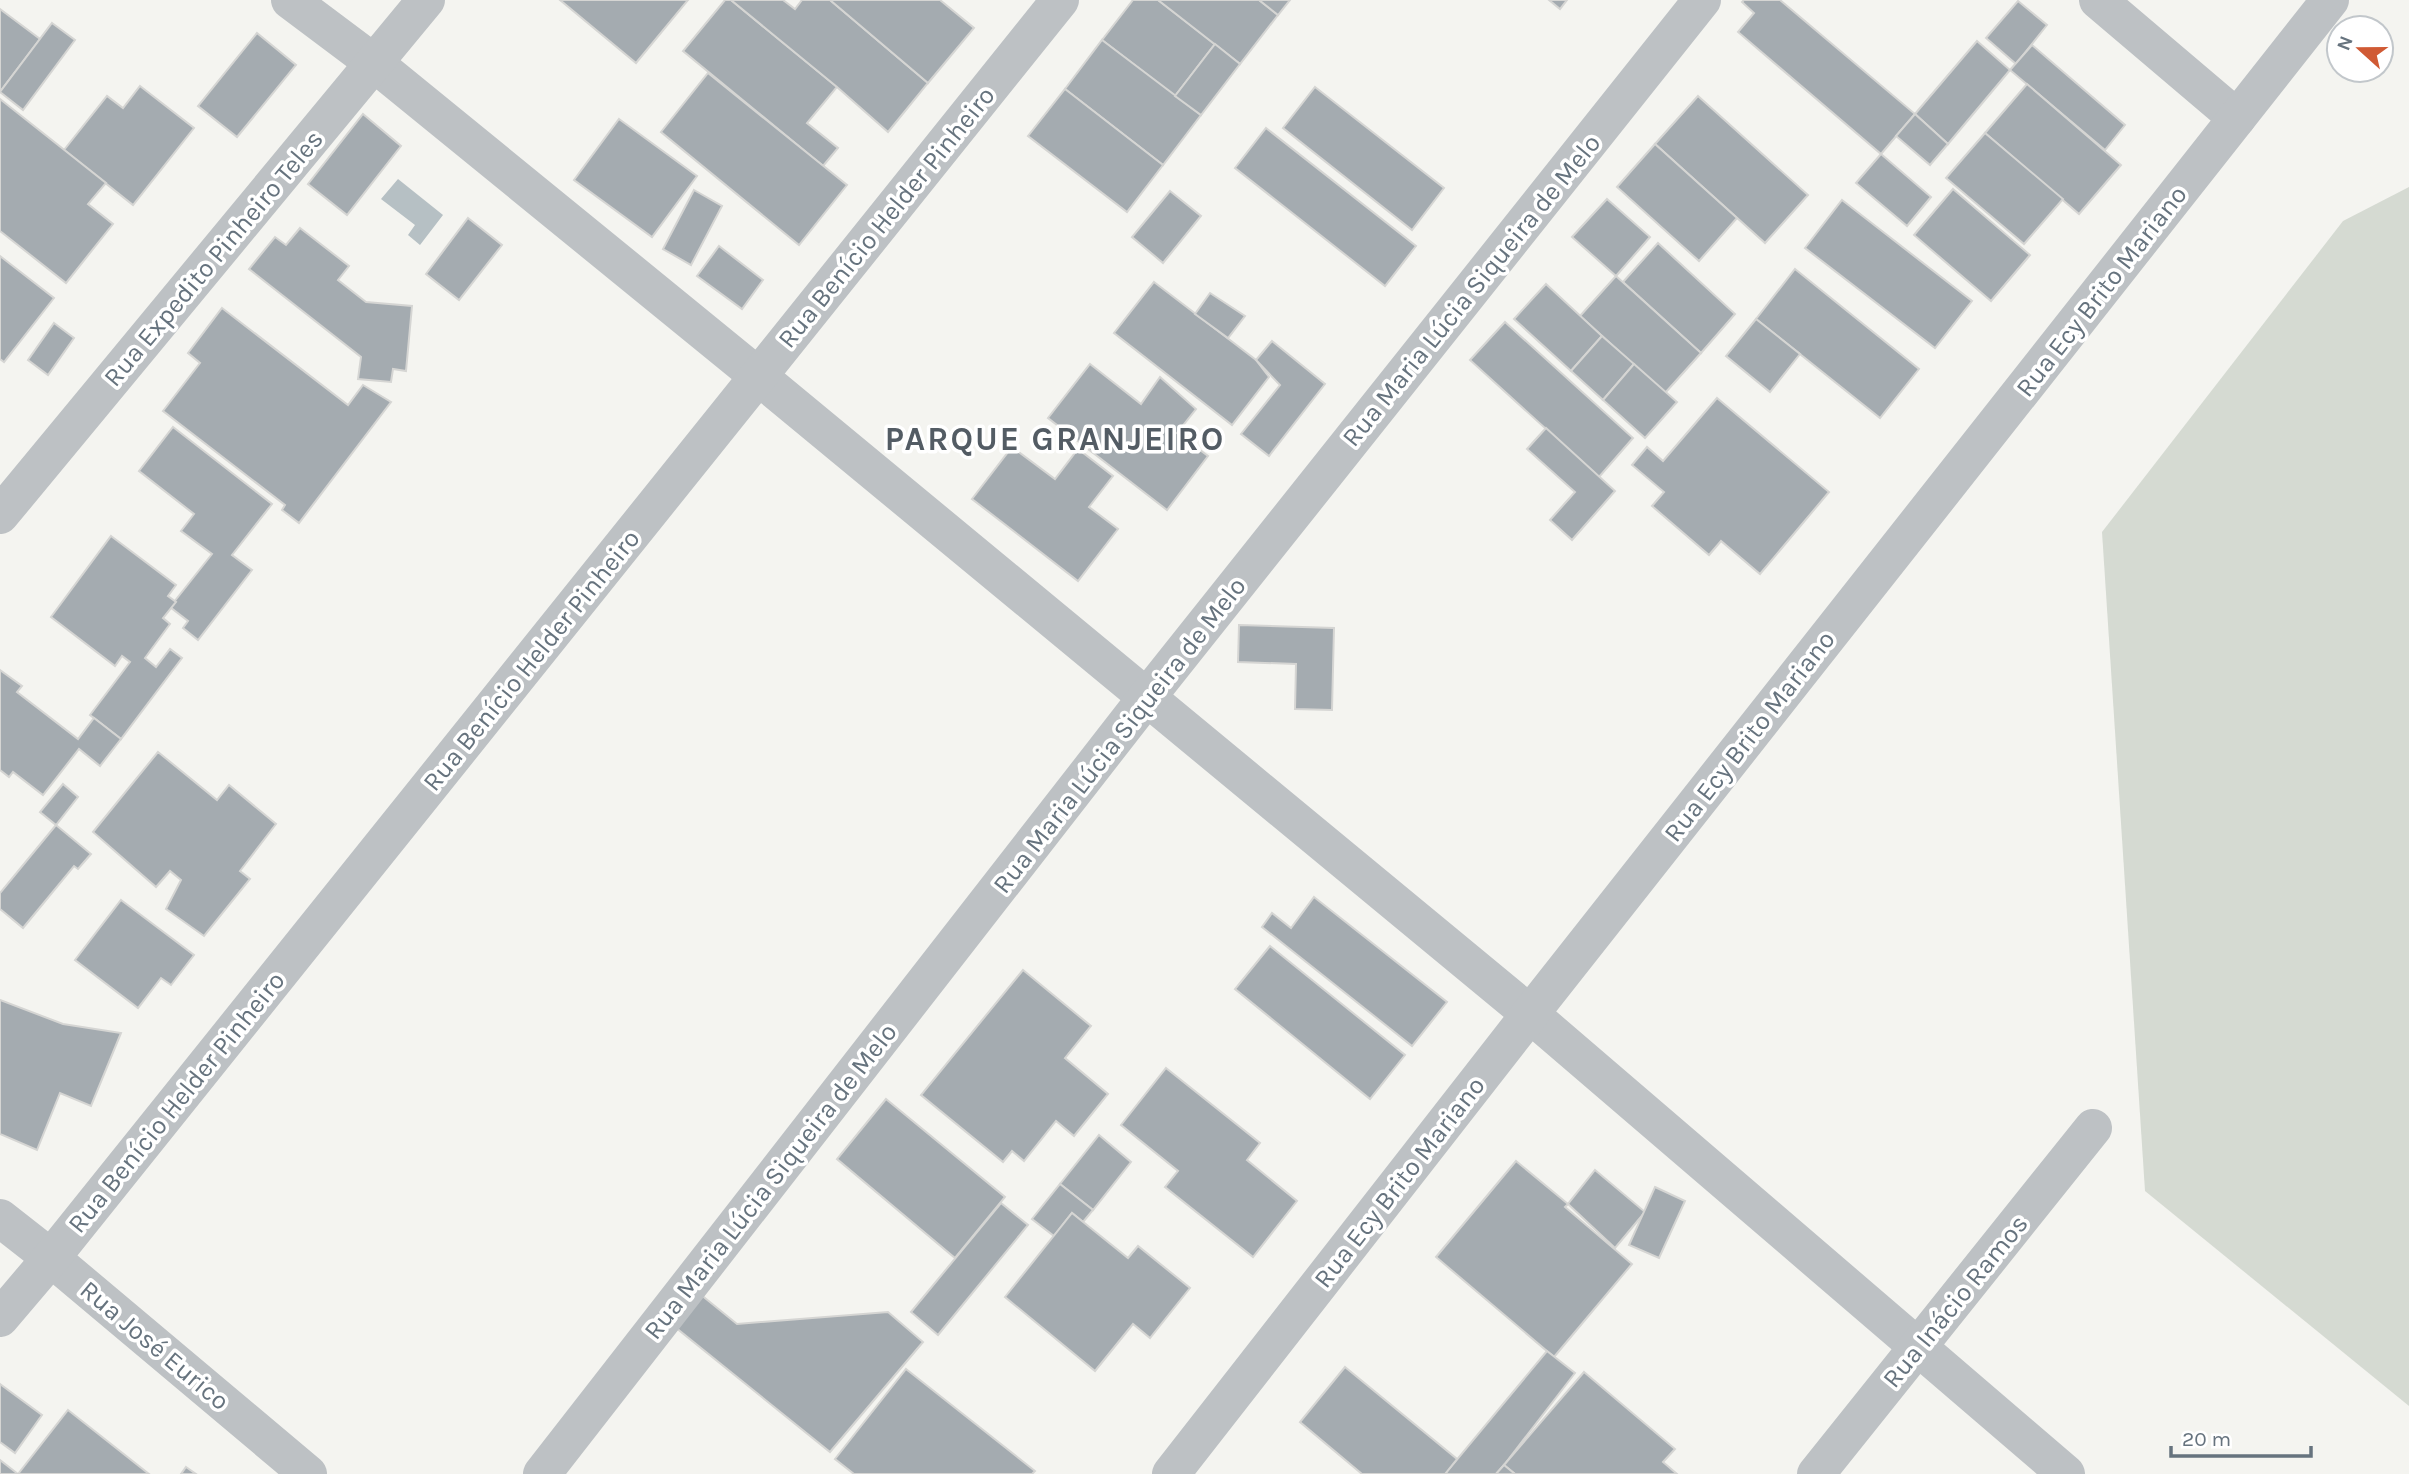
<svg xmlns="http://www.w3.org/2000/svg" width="2409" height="1474" font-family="Karla,sans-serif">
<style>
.green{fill:#d5dad2}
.water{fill:#b6c0c4}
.building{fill:#a4abb0;stroke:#d5d5d3;stroke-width:2}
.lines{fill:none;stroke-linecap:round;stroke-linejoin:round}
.minor{stroke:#bdc1c4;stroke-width:38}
.labels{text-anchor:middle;stroke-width:7;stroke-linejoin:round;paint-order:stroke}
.street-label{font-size:26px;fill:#66737e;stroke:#fff}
.district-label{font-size:33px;font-weight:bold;letter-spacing:2px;fill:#535c64;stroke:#fff}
</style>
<rect width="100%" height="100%" fill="#f4f4f0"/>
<path class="green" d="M 2409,187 L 2409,1406 L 2145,1191 L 2102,532 L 2343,221 Z"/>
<path class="water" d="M 398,179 L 443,215 L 420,245 L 408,235 L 415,225 L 381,199 Z"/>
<g class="building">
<path d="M 560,0 L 688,0 L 636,63 Z"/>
<path d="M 725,0 L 731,0 L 837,87 L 807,123 L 838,148 L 823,166 L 683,51 Z"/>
<path d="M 731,0 L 783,0 L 795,9 L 802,0 L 830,0 L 928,83 L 888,132 L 837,87 Z"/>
<path d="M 830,0 L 940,0 L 974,28 L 928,83 Z"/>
<path d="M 1133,0 L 1158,0 L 1215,44 L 1175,96 L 1102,40 Z"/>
<path d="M 1158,0 L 1259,0 L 1278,15 L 1240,64 Z"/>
<path d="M 1259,0 L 1290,0 L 1278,15 Z"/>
<path d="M 1549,0 L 1567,0 L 1560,9 Z"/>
<path d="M 1744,0 L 1780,0 L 1915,114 L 1881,154 L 1738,32 L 1754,13 L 1742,2 Z"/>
<path d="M 2018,1 L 2047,25 L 2016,64 L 1986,38 Z"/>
<path d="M 0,9 L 40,39 L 0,92 Z"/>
<path d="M 52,23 L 75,40 L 23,110 L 0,92 Z"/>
<path d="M 257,33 L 296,65 L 237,137 L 198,106 Z"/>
<path d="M 1102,40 L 1201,115 L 1163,165 L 1065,89 Z"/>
<path d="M 1977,41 L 2010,70 L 1948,144 L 1915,114 Z"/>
<path d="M 1215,44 L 1240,64 L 1201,115 L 1175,96 Z"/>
<path d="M 2032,45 L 2125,125 L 2105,150 L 2010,70 Z"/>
<path d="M 708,73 L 847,185 L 799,245 L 661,132 Z"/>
<path d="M 2027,84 L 2121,165 L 2079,214 L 1985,133 Z"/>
<path d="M 140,86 L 194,128 L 133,205 L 64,150 L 107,96 L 123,108 Z"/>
<path d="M 1315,87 L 1444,188 L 1412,230 L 1283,128 Z"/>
<path d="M 1065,89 L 1163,165 L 1127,212 L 1028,136 Z"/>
<path d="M 1698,96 L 1808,195 L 1765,243 L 1655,144 Z"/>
<path d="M 0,99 L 106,183 L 88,204 L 113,224 L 66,283 L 0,231 Z"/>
<path d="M 363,114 L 401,146 L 347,215 L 308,184 Z"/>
<path d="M 1915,114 L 1948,144 L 1930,165 L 1896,136 Z"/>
<path d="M 619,119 L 697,176 L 652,237 L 574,180 Z"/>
<path d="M 1266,128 L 1416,246 L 1385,286 L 1235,168 Z"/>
<path d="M 1985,133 L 2063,199 L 2024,244 L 1946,178 Z"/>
<path d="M 1655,144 L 1737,218 L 1699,261 L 1617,187 Z"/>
<path d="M 1881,154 L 1931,197 L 1907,226 L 1856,183 Z"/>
<path d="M 1953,189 L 2030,255 L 1991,301 L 1914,235 Z"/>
<path d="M 694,190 L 722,206 L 691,265 L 663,249 Z"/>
<path d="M 1170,191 L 1201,216 L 1163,263 L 1132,237 Z"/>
<path d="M 1607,199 L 1650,237 L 1616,276 L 1572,237 Z"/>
<path d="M 1842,200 L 1972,301 L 1935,348 L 1805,248 Z"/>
<path d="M 468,218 L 502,245 L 459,300 L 426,274 Z"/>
<path d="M 300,228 L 349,266 L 338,280 L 366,302 L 412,306 L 406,371 L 393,369 L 391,382 L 358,379 L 361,357 L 249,269 L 275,237 L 286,245 Z"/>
<path d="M 1658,243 L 1735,314 L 1701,353 L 1623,282 Z"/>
<path d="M 719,246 L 763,280 L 742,309 L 697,276 Z"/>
<path d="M 0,256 L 54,298 L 4,362 L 0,359 Z"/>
<path d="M 1795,269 L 1919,369 L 1880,418 L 1756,319 Z"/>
<path d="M 1616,276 L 1701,353 L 1665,393 L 1580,316 Z"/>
<path d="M 1154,282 L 1256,360 L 1269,377 L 1232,425 L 1114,333 Z"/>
<path d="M 1546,284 L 1602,336 L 1571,371 L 1514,319 Z"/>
<path d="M 1210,293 L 1245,316 L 1228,338 L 1195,314 Z"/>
<path d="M 222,308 L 348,405 L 363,385 L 391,402 L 299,523 L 282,510 L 285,505 L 163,411 L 200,363 L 188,353 Z"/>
<path d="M 1756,319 L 1800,354 L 1770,392 L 1726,356 Z"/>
<path d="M 1505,322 L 1633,438 L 1599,477 L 1470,360 Z"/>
<path d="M 54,323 L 74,338 L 48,375 L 28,360 Z"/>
<path d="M 1602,336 L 1634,364 L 1603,400 L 1571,371 Z"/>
<path d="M 1272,341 L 1325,384 L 1269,456 L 1241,434 L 1280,385 L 1256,360 Z"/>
<path d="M 1090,364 L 1141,404 L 1160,377 L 1196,409 L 1177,433 L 1208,456 L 1167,510 L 1048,418 Z"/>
<path d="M 1634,364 L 1677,402 L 1645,438 L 1603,400 Z"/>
<path d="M 1717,398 L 1829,492 L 1760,574 L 1721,541 L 1709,555 L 1652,506 L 1664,492 L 1632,465 L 1647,447 L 1663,461 Z"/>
<path d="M 173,427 L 272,504 L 232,555 L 252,570 L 198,640 L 183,628 L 188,621 L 170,607 L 212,554 L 181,531 L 194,514 L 139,471 Z"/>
<path d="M 1546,428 L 1615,491 L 1572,540 L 1550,520 L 1575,492 L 1527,449 Z"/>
<path d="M 1012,447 L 1055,479 L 1078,449 L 1113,476 L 1089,507 L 1118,529 L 1078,581 L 972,499 Z"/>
<path d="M 111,536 L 176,585 L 168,596 L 176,602 L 163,618 L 170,624 L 145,658 L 156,667 L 170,649 L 182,658 L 121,739 L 90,715 L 130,662 L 122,656 L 115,666 L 51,617 Z"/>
<path d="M 1239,625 L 1334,628 L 1332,710 L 1295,709 L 1296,664 L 1238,662 Z"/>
<path d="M 0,670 L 22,686 L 17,692 L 78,739 L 94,718 L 121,739 L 100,766 L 79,749 L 43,795 L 13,772 L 9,777 L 0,770 Z"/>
<path d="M 158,752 L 217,800 L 229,785 L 276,824 L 240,871 L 250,879 L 204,936 L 166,909 L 181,880 L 170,871 L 156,887 L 93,832 Z"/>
<path d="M 63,784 L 78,797 L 56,825 L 40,812 Z"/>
<path d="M 56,825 L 91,854 L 78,869 L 74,866 L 23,928 L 0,909 L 0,893 Z"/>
<path d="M 1314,897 L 1447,1002 L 1412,1046 L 1262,927 L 1272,913 L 1291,928 Z"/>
<path d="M 121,900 L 194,955 L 171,985 L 161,978 L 138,1008 L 75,960 Z"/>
<path d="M 1270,946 L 1405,1055 L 1370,1099 L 1235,989 Z"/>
<path d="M 1023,970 L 1091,1026 L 1065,1058 L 1108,1094 L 1074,1136 L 1056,1121 L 1024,1161 L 1012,1151 L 1003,1162 L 921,1095 Z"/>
<path d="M 0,1000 L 63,1024 L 121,1033 L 91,1106 L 60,1093 L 37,1150 L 0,1134 Z"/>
<path d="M 1166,1068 L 1260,1143 L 1247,1160 L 1297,1201 L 1253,1257 L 1165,1187 L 1178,1171 L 1121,1125 Z"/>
<path d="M 886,1099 L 1005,1197 L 955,1258 L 837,1159 Z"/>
<path d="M 1099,1135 L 1131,1162 L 1093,1210 L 1060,1184 Z"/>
<path d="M 1516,1161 L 1568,1204 L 1565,1207 L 1632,1264 L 1554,1357 L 1436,1257 Z"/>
<path d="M 1595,1170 L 1645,1212 L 1615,1248 L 1568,1204 Z"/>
<path d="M 1060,1184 L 1093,1210 L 1083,1222 L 1072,1213 L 1054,1236 L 1032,1219 Z"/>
<path d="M 1655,1187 L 1685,1201 L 1659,1258 L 1629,1245 Z"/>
<path d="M 1001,1203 L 1028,1225 L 938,1335 L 911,1312 Z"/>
<path d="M 1072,1213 L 1128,1258 L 1138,1246 L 1190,1288 L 1150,1338 L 1133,1324 L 1095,1371 L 1005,1297 Z"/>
<path d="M 700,1294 L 737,1324 L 888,1312 L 923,1342 L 830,1452 L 675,1327 Z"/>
<path d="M 1547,1351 L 1575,1373 L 1504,1465 L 1496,1474 L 1445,1474 Z"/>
<path d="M 1345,1367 L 1457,1459 L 1445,1474 L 1362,1474 L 1300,1422 Z"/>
<path d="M 906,1369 L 1035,1471 L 1032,1474 L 854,1474 L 835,1459 Z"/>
<path d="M 1584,1372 L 1675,1449 L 1663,1462 L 1677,1474 L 1515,1474 L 1504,1465 Z"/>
<path d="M 0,1384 L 42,1415 L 15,1453 L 0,1442 Z"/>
<path d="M 68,1410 L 149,1474 L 0,1474 L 0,1460 L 18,1474 Z"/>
<path d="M 1504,1465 L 1515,1474 L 1496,1474 Z"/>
<path d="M 186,1467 L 196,1474 L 181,1474 Z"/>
</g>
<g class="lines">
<g class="minor">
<path d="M 290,0 L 374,63 L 758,376 L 1530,1014 L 2066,1474"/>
<path d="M 2098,0 L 2237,118"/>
<path d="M 0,515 L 426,0"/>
<path d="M 0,1218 L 51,1258 L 308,1474"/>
<path d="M 0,1318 L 51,1258 L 1060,0"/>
<path d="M 542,1474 L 1147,697 L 1702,0"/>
<path d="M 1171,1474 L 1530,1014 L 2330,0"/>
<path d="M 1816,1474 L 2093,1128"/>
</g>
</g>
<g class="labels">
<g class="street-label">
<text transform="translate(886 217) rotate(-51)" y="9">Rua Benício Helder Pinheiro</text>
<text transform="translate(213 258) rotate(-50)" y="9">Rua Expedito Pinheiro Teles</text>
<text transform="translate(1471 290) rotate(-51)" y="9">Rua Maria Lúcia Siqueira de Melo</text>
<text transform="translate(2101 291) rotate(-52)" y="9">Rua Ecy Brito Mariano</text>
<text transform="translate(531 660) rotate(-51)" y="9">Rua Benício Helder Pinheiro</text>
<text transform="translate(1119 735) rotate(-52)" y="9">Rua Maria Lúcia Siqueira de Melo</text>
<text transform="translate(1749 736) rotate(-52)" y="9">Rua Ecy Brito Mariano</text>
<text transform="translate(176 1102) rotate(-51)" y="9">Rua Benício Helder Pinheiro</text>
<text transform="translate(770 1181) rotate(-52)" y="9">Rua Maria Lúcia Siqueira de Melo</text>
<text transform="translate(1399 1182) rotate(-52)" y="9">Rua Ecy Brito Mariano</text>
<text transform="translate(1955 1301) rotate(-51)" y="9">Rua Inácio Ramos</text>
<text transform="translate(155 1345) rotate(40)" y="9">Rua José Eurico</text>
</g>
<g class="district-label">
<text x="1055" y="450">PARQUE GRANJEIRO</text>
</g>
</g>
<g transform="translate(2360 49) rotate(291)"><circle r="33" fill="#ffffff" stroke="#c2c7cb" stroke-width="2"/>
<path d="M0-5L12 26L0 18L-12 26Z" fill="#d05a34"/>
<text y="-10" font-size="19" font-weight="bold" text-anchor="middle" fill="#66737e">N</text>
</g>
<path d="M2171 1446v10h140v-10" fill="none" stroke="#66737e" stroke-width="3.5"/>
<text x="2182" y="1446" font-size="21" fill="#66737e" stroke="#ffffff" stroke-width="5" paint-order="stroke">20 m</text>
</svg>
